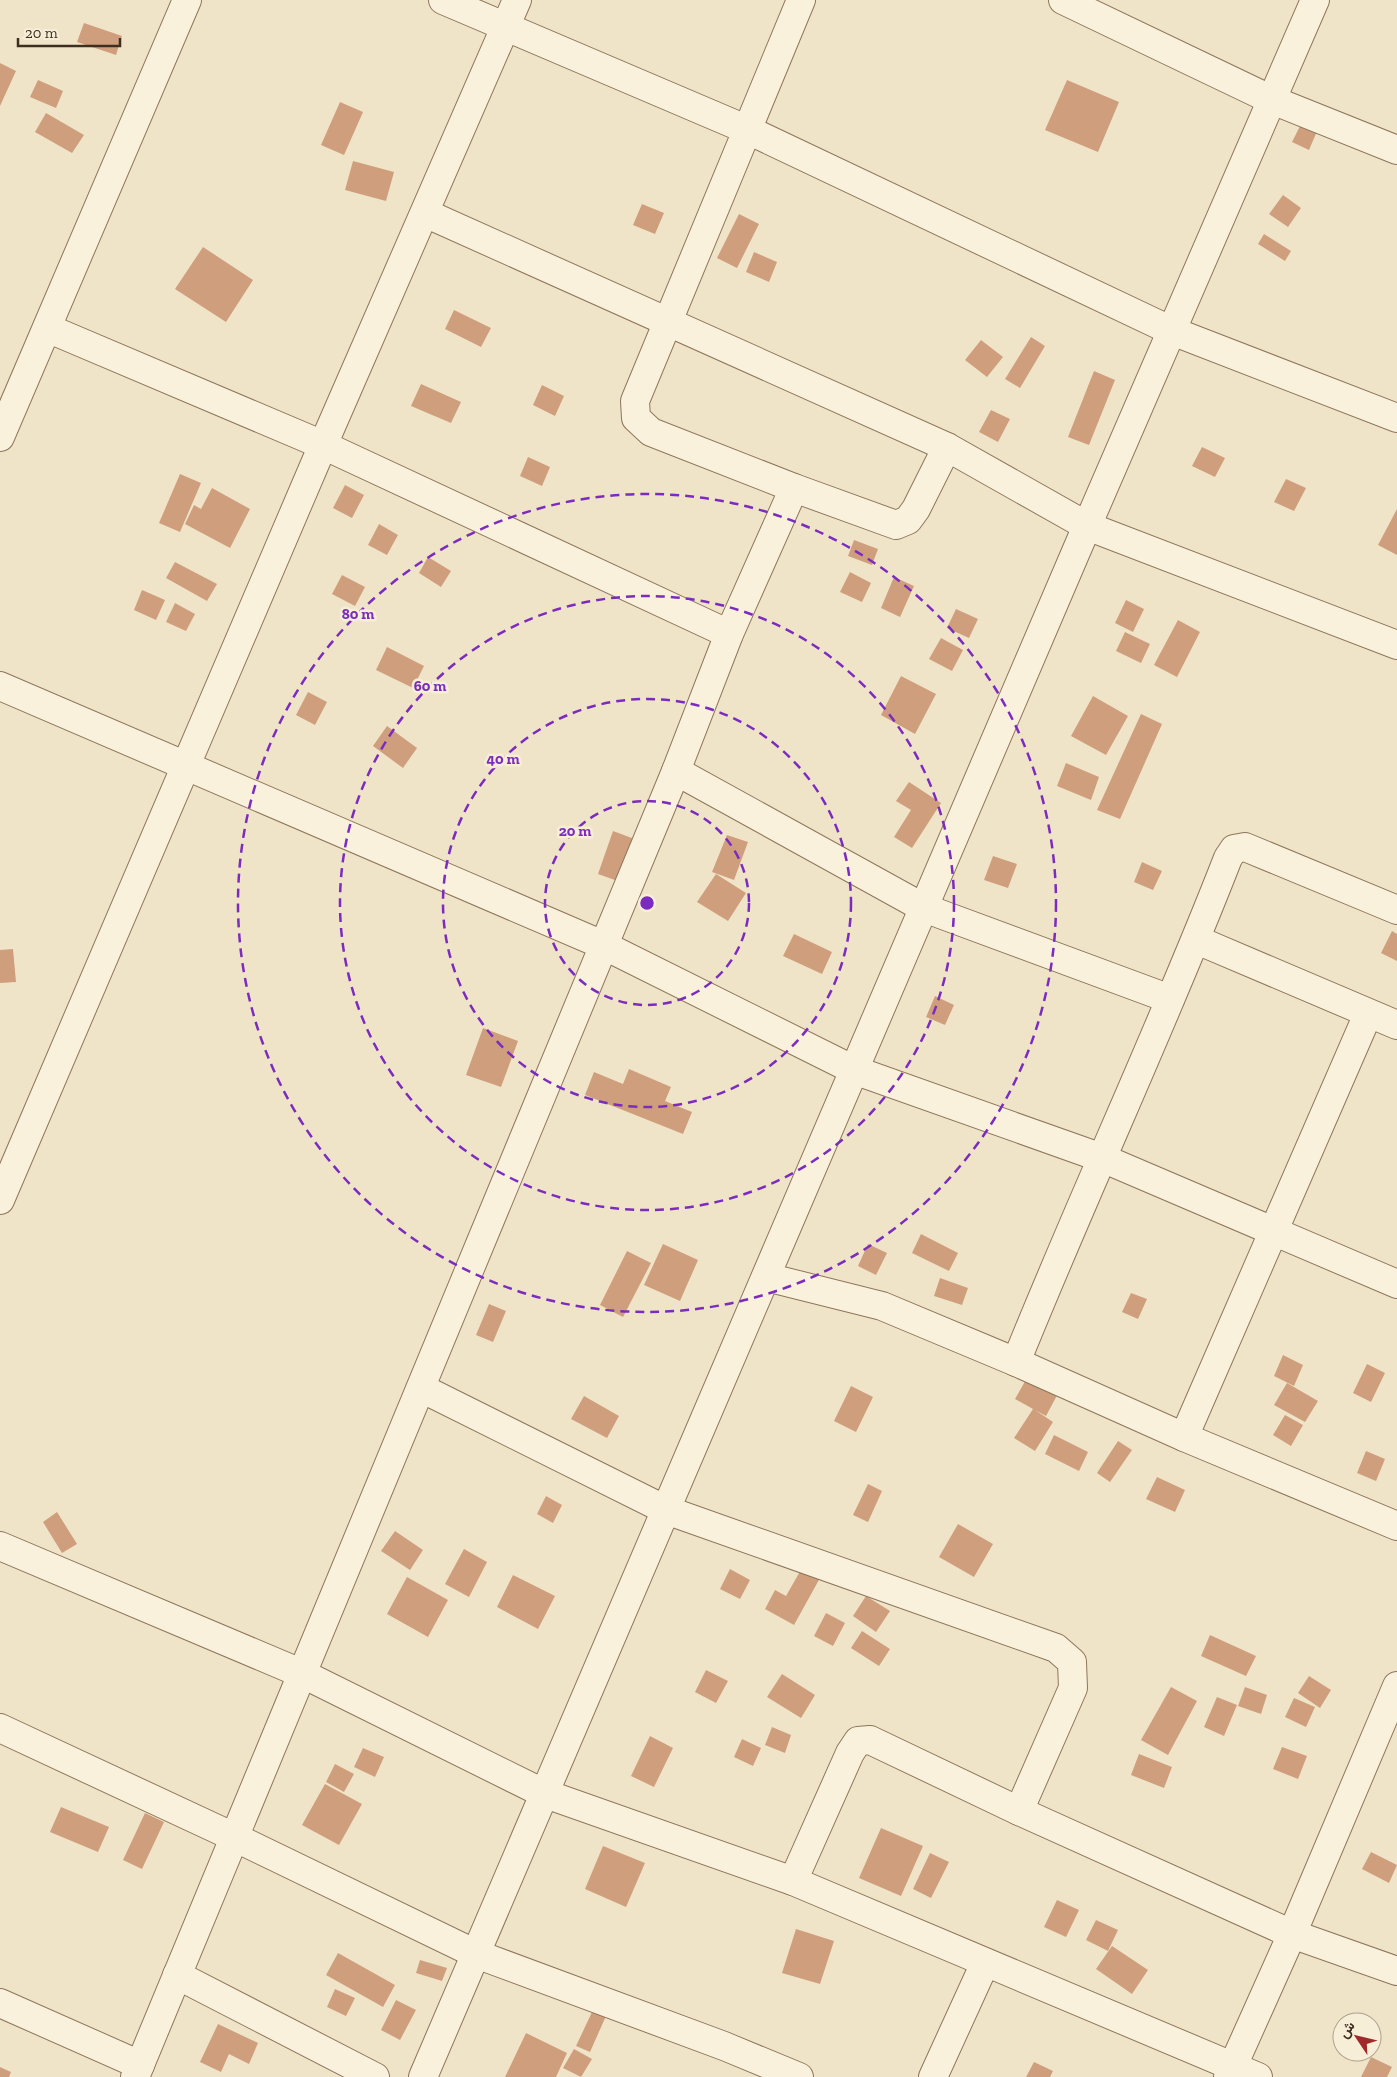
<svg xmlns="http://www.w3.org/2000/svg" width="1397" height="2077" font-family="'Zilla Slab',Vazirmatn,serif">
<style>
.building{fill:#cf9f7d}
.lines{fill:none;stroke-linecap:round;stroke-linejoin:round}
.minor-casing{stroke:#8d765c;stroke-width:30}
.tertiary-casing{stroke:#8d765c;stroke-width:30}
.minor{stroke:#faf1dc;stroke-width:28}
.tertiary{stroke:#faf1dc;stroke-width:28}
.ring{fill:none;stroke:#7b2cbf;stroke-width:2.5;stroke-dasharray:9 6}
.centre{fill:#7b2cbf;stroke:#f7eed8;stroke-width:2.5}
.ring-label{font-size:15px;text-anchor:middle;font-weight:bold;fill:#7b2cbf;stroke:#f7eed8;stroke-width:5;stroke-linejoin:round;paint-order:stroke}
</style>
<rect width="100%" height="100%" fill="#f0e4c8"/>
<g class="building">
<path d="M 84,23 L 122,36 L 116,55 L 77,42 Z"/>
<path d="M 0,63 L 16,71 L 0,106 Z"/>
<path d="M 38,80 L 63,91 L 56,108 L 30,97 Z"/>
<path d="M 1067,80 L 1119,102 L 1098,152 L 1045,130 Z"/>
<path d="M 340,102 L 363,112 L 344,155 L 321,145 Z"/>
<path d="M 46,113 L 84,135 L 72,153 L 35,132 Z"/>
<path d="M 1302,122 L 1318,129 L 1309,150 L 1292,142 Z"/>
<path d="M 353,161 L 394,172 L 386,201 L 345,190 Z"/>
<path d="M 1283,195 L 1301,208 L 1288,227 L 1269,214 Z"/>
<path d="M 642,204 L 664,213 L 655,234 L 633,225 Z"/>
<path d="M 739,214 L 759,224 L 737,268 L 717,258 Z"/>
<path d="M 1264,234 L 1291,251 L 1285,261 L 1258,244 Z"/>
<path d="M 203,247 L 253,280 L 226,322 L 175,289 Z"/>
<path d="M 754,252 L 777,262 L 769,282 L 746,272 Z"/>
<path d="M 454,310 L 491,328 L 481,347 L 445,329 Z"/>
<path d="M 1031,337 L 1045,346 L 1020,388 L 1005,379 Z"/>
<path d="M 981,340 L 1003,357 L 987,377 L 965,360 Z"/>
<path d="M 1094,371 L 1115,380 L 1089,445 L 1068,437 Z"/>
<path d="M 421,384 L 461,402 L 451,423 L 411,406 Z"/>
<path d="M 542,385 L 564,396 L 555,416 L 533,405 Z"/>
<path d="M 991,410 L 1010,419 L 998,442 L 979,432 Z"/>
<path d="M 1202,447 L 1225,458 L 1215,477 L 1192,466 Z"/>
<path d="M 528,457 L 550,467 L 542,486 L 520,476 Z"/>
<path d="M 180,474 L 201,483 L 180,532 L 159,523 Z"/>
<path d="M 1286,479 L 1306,488 L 1294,511 L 1274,502 Z"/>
<path d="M 345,485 L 364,495 L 352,518 L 333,508 Z"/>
<path d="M 212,488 L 250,509 L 230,548 L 185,524 L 194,505 L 201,509 Z"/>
<path d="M 1397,509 L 1397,555 L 1378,545 Z"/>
<path d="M 379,524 L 398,535 L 387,555 L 368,545 Z"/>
<path d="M 854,540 L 878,549 L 872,565 L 848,556 Z"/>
<path d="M 428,557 L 451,571 L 441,587 L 419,573 Z"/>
<path d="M 175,562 L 217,584 L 207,601 L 166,578 Z"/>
<path d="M 850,572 L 871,583 L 862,602 L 840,592 Z"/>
<path d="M 342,575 L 365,587 L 355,606 L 332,594 Z"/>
<path d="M 894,577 L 914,586 L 900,617 L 881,608 Z"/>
<path d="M 142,590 L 165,600 L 156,620 L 134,610 Z"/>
<path d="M 1126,600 L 1144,609 L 1133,632 L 1115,623 Z"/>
<path d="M 175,603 L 195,614 L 186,631 L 166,622 Z"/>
<path d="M 956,609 L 978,619 L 969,638 L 947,628 Z"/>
<path d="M 1178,620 L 1200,632 L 1177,677 L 1154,665 Z"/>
<path d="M 1125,632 L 1150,644 L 1141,663 L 1116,651 Z"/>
<path d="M 941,638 L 963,650 L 952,671 L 929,659 Z"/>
<path d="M 387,647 L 424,666 L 413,688 L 376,670 Z"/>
<path d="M 901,676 L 936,694 L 915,734 L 881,715 Z"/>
<path d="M 308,692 L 327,702 L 315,725 L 296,715 Z"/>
<path d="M 1093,696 L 1128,716 L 1106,755 L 1071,736 Z"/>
<path d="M 1141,714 L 1162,724 L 1120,819 L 1097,810 Z"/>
<path d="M 387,726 L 417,748 L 403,768 L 373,746 Z"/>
<path d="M 1066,763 L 1099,777 L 1091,800 L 1057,786 Z"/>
<path d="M 909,782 L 941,803 L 912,848 L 894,837 L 911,810 L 896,801 Z"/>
<path d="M 613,831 L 656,847 L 640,889 L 598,874 Z"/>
<path d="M 727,835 L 748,842 L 734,880 L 712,872 Z"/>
<path d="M 993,856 L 1017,864 L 1008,888 L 984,880 Z"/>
<path d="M 1142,862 L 1162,871 L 1153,890 L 1134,882 Z"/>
<path d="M 716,874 L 746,893 L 728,921 L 697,902 Z"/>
<path d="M 1392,931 L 1397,934 L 1397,961 L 1381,953 Z"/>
<path d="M 794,934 L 832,952 L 822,974 L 783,956 Z"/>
<path d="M 13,949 L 16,982 L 0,983 L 0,950 Z"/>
<path d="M 935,996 L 954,1005 L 945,1025 L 926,1017 Z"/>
<path d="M 483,1028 L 518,1041 L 501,1087 L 466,1075 Z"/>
<path d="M 629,1069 L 671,1087 L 665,1101 L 692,1112 L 683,1134 L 585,1095 L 594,1072 L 623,1084 Z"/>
<path d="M 921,1234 L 958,1253 L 949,1271 L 912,1253 Z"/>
<path d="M 663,1244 L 698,1260 L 680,1301 L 644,1285 Z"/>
<path d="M 868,1244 L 887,1253 L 876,1275 L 858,1266 Z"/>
<path d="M 627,1251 L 651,1263 L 623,1317 L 600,1305 Z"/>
<path d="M 940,1278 L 968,1288 L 962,1305 L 934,1296 Z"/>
<path d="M 1131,1293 L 1147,1299 L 1138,1319 L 1122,1312 Z"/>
<path d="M 489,1304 L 506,1311 L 493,1342 L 476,1335 Z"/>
<path d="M 1283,1355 L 1303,1365 L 1294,1386 L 1274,1376 Z"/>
<path d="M 1367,1364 L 1385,1373 L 1371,1402 L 1353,1393 Z"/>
<path d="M 1032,1369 L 1062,1386 L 1046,1416 L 1035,1410 L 1053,1422 L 1035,1451 L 1014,1438 L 1033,1409 L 1015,1399 Z"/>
<path d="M 1287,1383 L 1318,1401 L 1305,1422 L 1274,1405 Z"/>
<path d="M 851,1386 L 873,1397 L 856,1432 L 834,1421 Z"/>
<path d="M 584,1396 L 619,1416 L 607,1438 L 571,1419 Z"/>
<path d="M 1285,1415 L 1303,1425 L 1291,1446 L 1273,1435 Z"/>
<path d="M 1054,1435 L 1088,1452 L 1079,1471 L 1045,1454 Z"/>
<path d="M 1118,1441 L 1132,1450 L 1110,1482 L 1097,1473 Z"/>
<path d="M 1366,1451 L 1385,1459 L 1376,1481 L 1357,1473 Z"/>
<path d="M 1157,1477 L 1185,1490 L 1175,1512 L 1146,1499 Z"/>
<path d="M 868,1484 L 882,1491 L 868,1522 L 853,1515 Z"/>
<path d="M 546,1496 L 562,1505 L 553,1523 L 537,1514 Z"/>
<path d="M 57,1512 L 77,1544 L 62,1553 L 43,1522 Z"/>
<path d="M 958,1524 L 993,1544 L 974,1577 L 939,1557 Z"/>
<path d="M 395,1531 L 423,1550 L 410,1570 L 381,1551 Z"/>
<path d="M 464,1549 L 487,1562 L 469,1597 L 445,1584 Z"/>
<path d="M 802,1568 L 820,1578 L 794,1625 L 765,1609 L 775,1590 L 786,1596 Z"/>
<path d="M 730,1569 L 750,1580 L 740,1599 L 720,1589 Z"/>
<path d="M 513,1575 L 555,1596 L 538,1629 L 497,1607 Z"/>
<path d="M 407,1577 L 448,1600 L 428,1637 L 387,1614 Z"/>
<path d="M 866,1596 L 890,1611 L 876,1632 L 853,1616 Z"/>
<path d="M 826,1613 L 845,1623 L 833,1646 L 814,1636 Z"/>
<path d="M 862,1631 L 890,1649 L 879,1666 L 851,1648 Z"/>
<path d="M 1210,1635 L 1256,1656 L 1246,1676 L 1201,1656 Z"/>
<path d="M 706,1670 L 728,1681 L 716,1703 L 695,1692 Z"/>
<path d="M 782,1674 L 815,1695 L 801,1718 L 767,1697 Z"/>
<path d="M 1309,1676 L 1331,1690 L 1320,1708 L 1298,1693 Z"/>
<path d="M 1171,1687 L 1197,1701 L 1168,1755 L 1141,1740 Z"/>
<path d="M 1245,1687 L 1267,1695 L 1261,1714 L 1238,1706 Z"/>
<path d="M 1217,1697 L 1237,1705 L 1224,1736 L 1204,1727 Z"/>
<path d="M 1294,1698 L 1315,1707 L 1306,1727 L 1285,1717 Z"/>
<path d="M 772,1727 L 791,1735 L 785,1753 L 765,1745 Z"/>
<path d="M 650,1736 L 673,1748 L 654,1787 L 631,1776 Z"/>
<path d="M 742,1739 L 761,1748 L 753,1766 L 734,1757 Z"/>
<path d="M 1282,1747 L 1307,1756 L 1298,1779 L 1273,1769 Z"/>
<path d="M 363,1748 L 384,1757 L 375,1777 L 354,1767 Z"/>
<path d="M 1139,1754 L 1172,1767 L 1164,1788 L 1131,1775 Z"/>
<path d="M 335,1764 L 354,1774 L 344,1792 L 326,1782 Z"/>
<path d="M 325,1784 L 362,1804 L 339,1845 L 302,1825 Z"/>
<path d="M 61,1807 L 109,1827 L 98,1852 L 50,1832 Z"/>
<path d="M 145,1813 L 164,1822 L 142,1869 L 123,1860 Z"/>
<path d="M 881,1828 L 923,1846 L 901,1896 L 859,1878 Z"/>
<path d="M 603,1846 L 645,1863 L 626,1907 L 585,1889 Z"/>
<path d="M 1371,1852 L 1397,1865 L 1389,1883 L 1362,1869 Z"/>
<path d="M 930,1853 L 949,1862 L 931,1898 L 913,1889 Z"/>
<path d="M 1057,1900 L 1079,1910 L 1066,1937 L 1044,1927 Z"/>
<path d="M 1096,1920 L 1118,1930 L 1108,1951 L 1086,1940 Z"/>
<path d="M 796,1929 L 834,1941 L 820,1984 L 782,1973 Z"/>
<path d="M 1112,1946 L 1148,1970 L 1132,1994 L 1096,1969 Z"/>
<path d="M 338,1953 L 395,1985 L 383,2007 L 326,1975 Z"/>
<path d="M 420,1960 L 447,1968 L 442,1981 L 416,1973 Z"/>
<path d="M 335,1989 L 355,1998 L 346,2016 L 327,2007 Z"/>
<path d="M 396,2000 L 416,2010 L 400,2040 L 381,2030 Z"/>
<path d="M 593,2010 L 606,2016 L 590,2052 L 576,2046 Z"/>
<path d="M 218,2024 L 258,2043 L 249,2064 L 229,2054 L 221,2072 L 200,2062 Z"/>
<path d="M 526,2033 L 567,2053 L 556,2077 L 505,2077 Z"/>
<path d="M 574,2049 L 592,2059 L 581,2077 L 563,2068 Z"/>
<path d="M 1371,2057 L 1392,2067 L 1387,2077 L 1361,2077 Z"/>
<path d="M 1034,2062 L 1053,2071 L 1050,2077 L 1026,2077 Z"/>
<path d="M 0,2067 L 11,2072 L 9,2077 L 0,2077 Z"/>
</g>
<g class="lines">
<defs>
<g id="minor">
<path d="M 801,0 L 635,401 L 636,418 L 651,432 L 794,488 L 896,525 L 908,520 L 916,509 L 947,447"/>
<path d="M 1063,0 L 1272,100 L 1397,150"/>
<path d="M 425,213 L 947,447 L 1087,526 L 1397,645"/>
<path d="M 47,328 L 323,445 L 729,634"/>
<path d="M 0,437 L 187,0"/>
<path d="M 0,686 L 603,945 L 854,1070 L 1102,1158 L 1397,1284"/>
<path d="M 676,771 L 924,908 L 1170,999"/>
<path d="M 1197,940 L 1397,1025"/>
<path d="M 0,1200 L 323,445 L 517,0"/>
<path d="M 766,1277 L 882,1306 L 1016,1362 L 1184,1437 L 1397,1526"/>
<path d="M 1016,1362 C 1084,1193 1162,1028 1228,858 L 1234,849 L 1245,847 L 1397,910"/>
<path d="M 421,1388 L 666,1510 L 1056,1648 L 1072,1662 L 1073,1688 L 1019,1811"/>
<path d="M 1184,1437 L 1368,1014"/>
<path d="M 0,1546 L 303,1674 L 543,1793 L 793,1881 L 1258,2077"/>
<path d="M 0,1728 L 234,1837 L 476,1954 L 724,2046 L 799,2077"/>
<path d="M 793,1881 L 850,1753 L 858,1741 L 870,1740 L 1019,1811 L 1292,1934 L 1397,1971"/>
<path d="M 177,1975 L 375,2077"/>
<path d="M 0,2003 L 140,2065"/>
<path d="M 135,2077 L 676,771 L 729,634 L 794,488"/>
<path d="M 423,2077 L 1087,526 L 1315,0"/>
<path d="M 933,2077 L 985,1963"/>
<path d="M 1228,2077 L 1292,1934 L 1397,1686"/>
</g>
<path id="tertiary" d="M 443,0 L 748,130 L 1172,331 L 1397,418"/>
</defs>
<use href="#minor" class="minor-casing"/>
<use href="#tertiary" class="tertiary-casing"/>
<use href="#minor" class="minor"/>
<use href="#tertiary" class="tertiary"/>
</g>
<g class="ring">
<circle cx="647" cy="903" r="102"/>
<circle cx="647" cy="903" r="204"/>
<circle cx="647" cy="903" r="307"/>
<circle cx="647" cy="903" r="409"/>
</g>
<circle cx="647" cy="903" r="8" class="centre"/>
<g class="ring-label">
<text x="358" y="619">80 m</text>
<text x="430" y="691">60 m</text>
<text x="503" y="764">40 m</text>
<text x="575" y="836">20 m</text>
</g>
<g transform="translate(1357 2037) rotate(305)"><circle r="24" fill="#f7eed8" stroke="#ada18e"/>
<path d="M0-4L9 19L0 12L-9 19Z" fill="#9e2a2b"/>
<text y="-8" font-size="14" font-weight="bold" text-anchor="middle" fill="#3d2e20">ش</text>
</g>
<path d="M18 38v8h102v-8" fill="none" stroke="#3d2e20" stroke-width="2.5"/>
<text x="25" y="38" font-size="15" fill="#3d2e20" stroke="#f7eed8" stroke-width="4" paint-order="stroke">20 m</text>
</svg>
